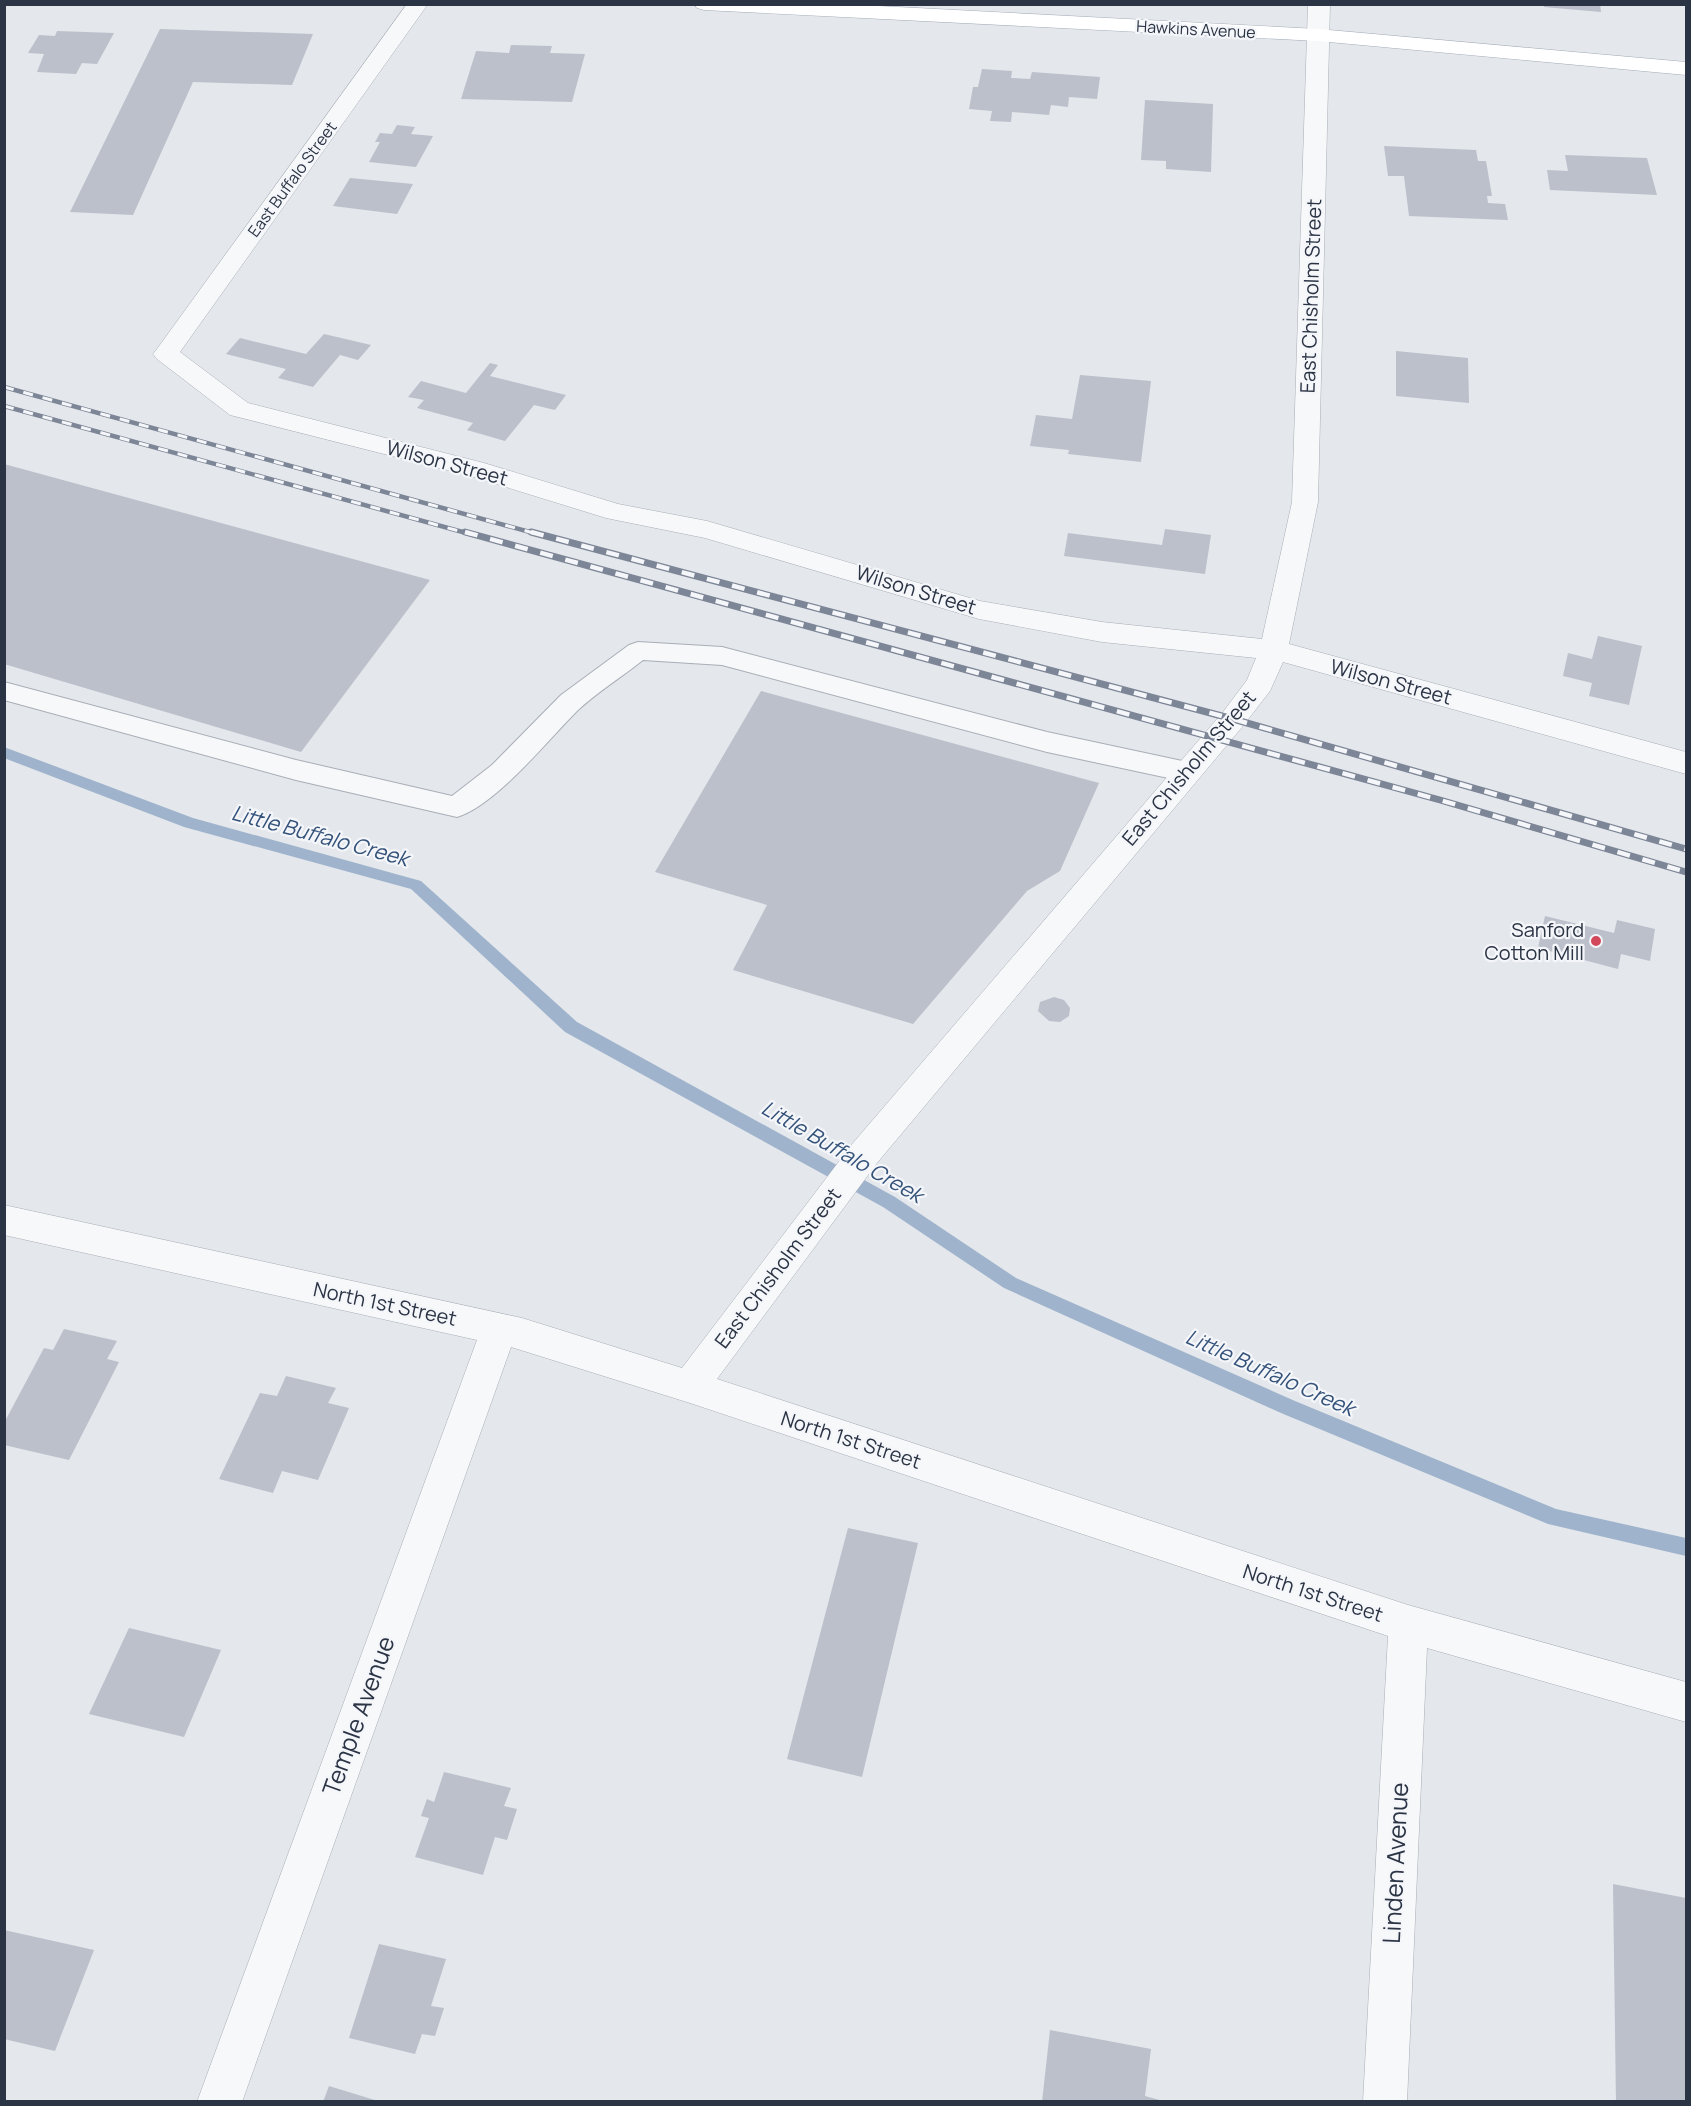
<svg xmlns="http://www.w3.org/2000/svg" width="1691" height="2106" font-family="Manrope,sans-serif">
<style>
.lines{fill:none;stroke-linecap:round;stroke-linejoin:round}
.stream{fill:#9fb4cc;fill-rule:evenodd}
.building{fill:#bbc0ca}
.service-casing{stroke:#a9aeb7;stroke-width:2}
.minor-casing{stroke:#a9aeb7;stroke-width:1}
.primary-casing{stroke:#a3abb8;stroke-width:1}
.service{fill:#f7f8fa;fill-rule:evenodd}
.minor{fill:#f7f8fa;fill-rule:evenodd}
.primary{fill:#fff;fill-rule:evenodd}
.rail-far1-casing{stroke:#7d8696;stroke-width:4.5}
.rail-casing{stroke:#7d8696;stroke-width:7}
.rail-far1{stroke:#f4f6f9;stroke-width:3;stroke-dasharray:10;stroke-linecap:butt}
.rail{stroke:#f4f6f9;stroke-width:4.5;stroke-dasharray:13;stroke-linecap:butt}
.poi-dot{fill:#d1495b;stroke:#f4f6f9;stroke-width:2}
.labels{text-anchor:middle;stroke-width:4.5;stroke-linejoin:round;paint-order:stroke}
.far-street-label{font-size:16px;fill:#2b3445;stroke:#f4f6f9}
.street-label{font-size:20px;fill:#2b3445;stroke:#f4f6f9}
.poi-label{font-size:20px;fill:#2b3445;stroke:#f4f6f9;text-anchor:end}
.water-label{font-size:21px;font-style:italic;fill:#34527a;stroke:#f4f6f9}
.near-street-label{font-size:24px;fill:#2b3445;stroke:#f4f6f9}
</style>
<rect width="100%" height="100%" fill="#e4e7ec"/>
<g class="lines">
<path class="stream" d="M 4,747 L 193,818 L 421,881 L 577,1022 L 895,1197 L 1016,1278 L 1295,1401 L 1556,1509 L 1686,1538 L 1686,1556 L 1548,1524 L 1281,1413 L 1004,1288 L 883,1207 L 565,1032 L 411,889 L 184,827 L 4,758 Z"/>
</g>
<g class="building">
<path d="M 1543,4 L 1600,4 L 1601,12 L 1544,7 Z"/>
<path d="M 160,29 L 313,34 L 292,85 L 193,82 L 133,215 L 70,212 Z"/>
<path d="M 57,31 L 114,33 L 97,64 L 82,63 L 76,74 L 37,72 L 44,54 L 28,53 L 39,35 L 55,36 Z"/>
<path d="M 511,45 L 552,46 L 550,53 L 585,54 L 572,102 L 461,99 L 476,51 L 509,53 Z"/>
<path d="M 982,69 L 1012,71 L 1011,78 L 1030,79 L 1032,72 L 1100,77 L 1097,99 L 1069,97 L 1068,107 L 1051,105 L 1049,115 L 1012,112 L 1011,122 L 990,121 L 992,111 L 969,109 L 973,87 L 978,87 Z"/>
<path d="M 1145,100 L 1213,104 L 1211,172 L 1166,169 L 1166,161 L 1141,160 Z"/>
<path d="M 397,125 L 415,127 L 411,134 L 433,136 L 416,167 L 369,162 L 380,142 L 375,142 L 380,133 L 392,134 Z"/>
<path d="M 1384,146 L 1476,150 L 1478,161 L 1486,161 L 1492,196 L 1487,196 L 1488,203 L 1505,204 L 1508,220 L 1409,216 L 1404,176 L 1388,176 Z"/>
<path d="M 1565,155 L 1647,158 L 1657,195 L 1550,190 L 1547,170 L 1568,171 Z"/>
<path d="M 350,178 L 413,184 L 397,214 L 333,206 Z"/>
<path d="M 324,334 L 371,345 L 358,360 L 340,355 L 313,387 L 278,378 L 286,369 L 226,354 L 240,338 L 306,354 Z"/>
<path d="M 1396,351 L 1468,358 L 1469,403 L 1396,396 Z"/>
<path d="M 490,363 L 498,365 L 490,376 L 566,395 L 555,410 L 534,405 L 505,441 L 467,430 L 473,423 L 417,408 L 424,400 L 408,397 L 421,381 L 466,393 Z"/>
<path d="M 1080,375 L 1151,381 L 1141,462 L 1068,454 L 1069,450 L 1030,446 L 1036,415 L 1072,419 Z"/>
<path d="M 4,464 L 430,580 L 301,752 L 4,664 Z"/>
<path d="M 1165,529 L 1211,535 L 1205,574 L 1064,556 L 1068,533 L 1162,545 Z"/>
<path d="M 1598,636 L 1642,646 L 1629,705 L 1589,696 L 1592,683 L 1563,676 L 1568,653 L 1592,659 Z"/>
<path d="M 761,691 L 1099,783 L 1060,871 L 1027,891 L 913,1024 L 733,970 L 767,905 L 655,872 Z"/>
<path d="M 1545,916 L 1614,933 L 1617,920 L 1655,929 L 1650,961 L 1621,954 L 1618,969 L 1538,948 Z"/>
<path d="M 1054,997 L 1064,1000 L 1070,1008 L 1069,1016 L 1060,1022 L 1049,1021 L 1038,1011 L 1040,1002 Z"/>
<path d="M 64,1329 L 117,1341 L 107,1359 L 119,1362 L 69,1460 L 4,1445 L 4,1423 L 44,1348 L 53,1350 Z"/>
<path d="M 286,1376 L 336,1388 L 328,1403 L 349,1408 L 318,1480 L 282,1471 L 273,1493 L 219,1479 L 260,1393 L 277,1396 Z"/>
<path d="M 848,1528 L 918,1543 L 862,1777 L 787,1759 Z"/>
<path d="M 129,1628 L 221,1650 L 184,1737 L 89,1714 Z"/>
<path d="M 444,1772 L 511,1788 L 504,1806 L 517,1809 L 507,1840 L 495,1837 L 483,1875 L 415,1857 L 429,1818 L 421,1816 L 427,1799 L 434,1802 Z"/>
<path d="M 1613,1884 L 1686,1898 L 1686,2102 L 1616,2102 Z"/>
<path d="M 4,1930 L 94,1950 L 55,2051 L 4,2039 Z"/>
<path d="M 379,1944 L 446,1959 L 431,2006 L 444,2008 L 435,2036 L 422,2034 L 415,2054 L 349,2038 Z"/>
<path d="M 1050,2030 L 1151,2049 L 1145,2096 L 1167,2102 L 1042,2102 Z"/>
<path d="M 329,2086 L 378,2101 L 378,2102 L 323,2102 Z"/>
</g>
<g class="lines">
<defs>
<path id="service" d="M 638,642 L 722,647 L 1047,732 L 1187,762 L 1197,765 L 1201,772 L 1197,779 L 1187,782 L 1047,752 L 722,665 L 643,660 C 622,677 597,692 577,711 C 548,740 495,806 457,817 L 296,780 L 4,700 L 4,682 L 296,760 L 452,796 L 492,765 L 561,695 L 629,645 Z"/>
<path id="minor" d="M 407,4 L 428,4 L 180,352 L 248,403 L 484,463 L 618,504 L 707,521 L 980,601 L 1102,622 L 1262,639 L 1292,502 L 1308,4 L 1330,4 L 1318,502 L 1289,644 L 1686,752 L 1686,774 L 1283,662 L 1270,691 L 1243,726 L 877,1163 L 717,1379 L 1408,1605 L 1686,1682 L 1686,1722 L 1427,1648 L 1407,2102 L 1363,2102 L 1388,1636 L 690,1403 L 511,1347 L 242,2102 L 197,2102 L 477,1340 L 4,1235 L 4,1205 L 522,1318 L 682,1368 L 853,1143 L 1223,712 L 1247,680 L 1256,658 L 1102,642 L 979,619 L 705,538 L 606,518 L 467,475 L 230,415 L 157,359 L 153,354 L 157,349 Z"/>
<path id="primary" d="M 694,4 L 840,4 L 1318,29 L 1686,62 L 1686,75 L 1318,41 L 704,10 L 697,8 Z"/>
</defs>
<use href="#service" class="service-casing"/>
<use href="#minor" class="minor-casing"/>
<use href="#primary" class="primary-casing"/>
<use href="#service" class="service"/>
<use href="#minor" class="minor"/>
<use href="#primary" class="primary"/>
<defs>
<g id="rail-far1">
<path d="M 4,387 L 537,534"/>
<path d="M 4,406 L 470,534"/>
</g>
<g id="rail">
<path d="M 465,532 L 1440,800 L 1686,872"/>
<path d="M 531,532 L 1233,719 L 1686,849"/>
</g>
</defs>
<use href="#rail-far1" class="rail-far1-casing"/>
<use href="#rail" class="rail-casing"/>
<use href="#rail-far1" class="rail-far1"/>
<use href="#rail" class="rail"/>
</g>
<circle class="poi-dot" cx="1596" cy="941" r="6"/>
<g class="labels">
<g class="far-street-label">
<text transform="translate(1196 29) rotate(3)" y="6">Hawkins Avenue</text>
<text transform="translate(292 179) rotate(-54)" y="6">East Buffalo Street</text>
</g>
<g class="street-label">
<text transform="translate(1311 296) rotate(-88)" y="7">East Chisholm Street</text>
<text transform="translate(447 463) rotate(15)" y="7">Wilson Street</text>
<text transform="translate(916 590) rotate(17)" y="7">Wilson Street</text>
<text transform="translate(1391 682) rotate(15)" y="7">Wilson Street</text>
<text transform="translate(1189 768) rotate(-50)" y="7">East Chisholm Street</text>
<text transform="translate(778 1268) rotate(-53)" y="7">East Chisholm Street</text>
<text transform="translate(385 1304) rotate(12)" y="7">North 1st Street</text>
<text transform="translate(851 1440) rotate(18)" y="7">North 1st Street</text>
<text transform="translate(1313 1593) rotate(18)" y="7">North 1st Street</text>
</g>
<g class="poi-label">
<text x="1584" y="937">Sanford<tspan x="1584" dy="23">Cotton Mill</tspan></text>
</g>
<g class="water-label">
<text transform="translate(320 836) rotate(15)" y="7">Little Buffalo Creek</text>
<text transform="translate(842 1152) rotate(30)" y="7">Little Buffalo Creek</text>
<text transform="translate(1270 1373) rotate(24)" y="7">Little Buffalo Creek</text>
</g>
<g class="near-street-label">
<text transform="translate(359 1716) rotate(-70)" y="8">Temple Avenue</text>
<text transform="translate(1396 1863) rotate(-87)" y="8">Linden Avenue</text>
</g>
</g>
<rect width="1691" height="2106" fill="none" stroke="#2b3445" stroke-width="12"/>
</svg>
